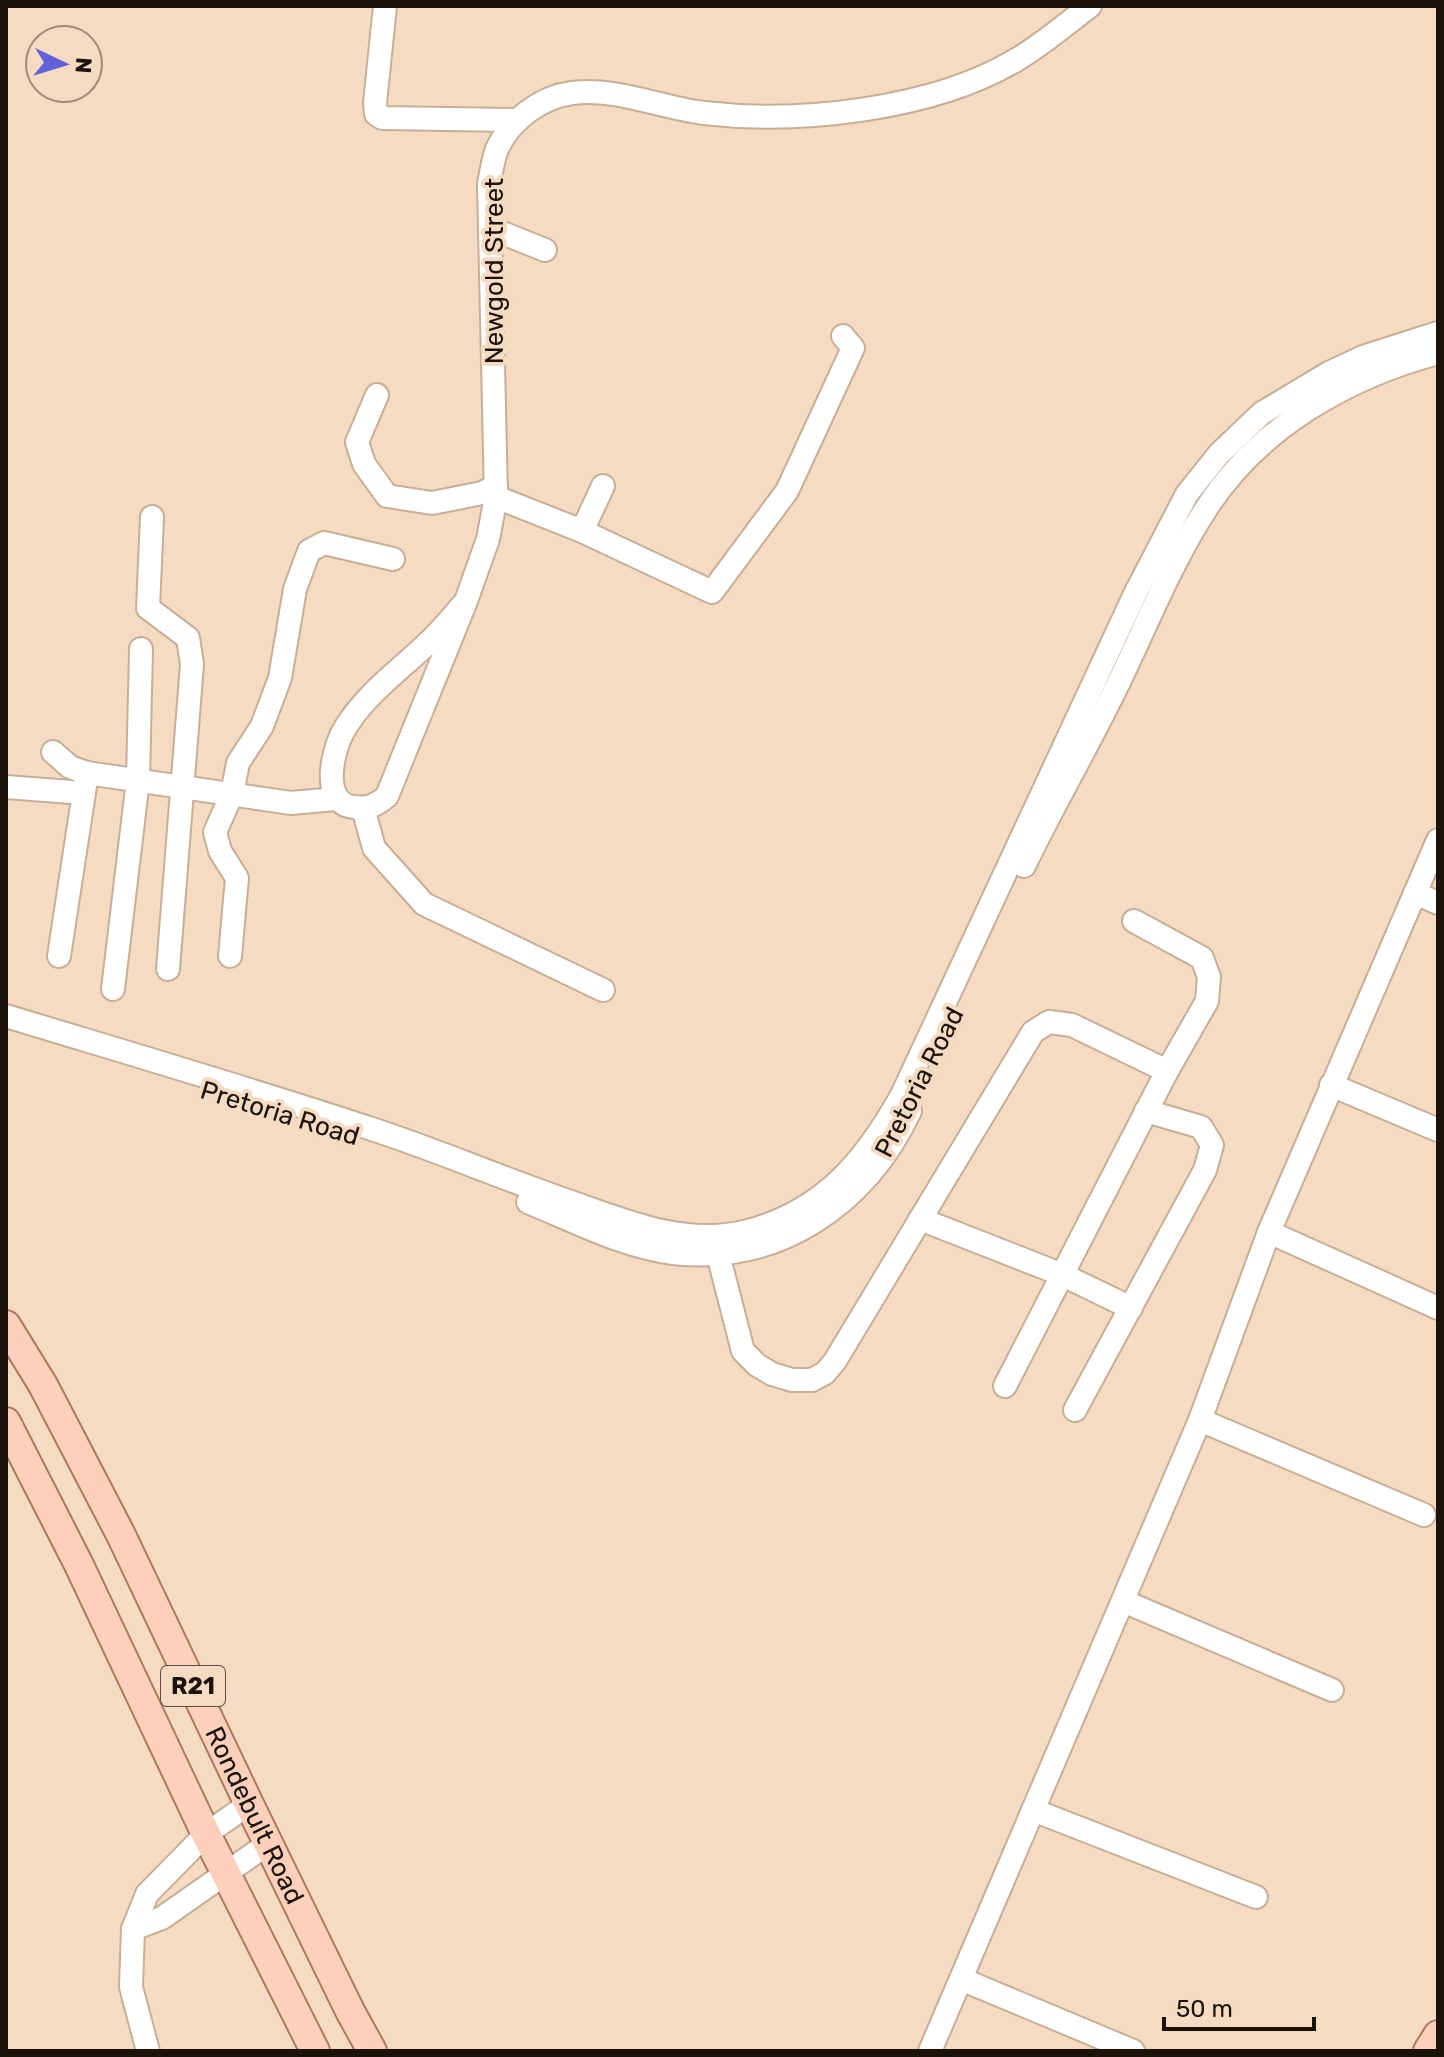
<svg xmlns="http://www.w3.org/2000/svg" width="1444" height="2057" font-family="Rubik,sans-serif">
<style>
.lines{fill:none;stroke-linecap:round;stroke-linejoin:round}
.minor-casing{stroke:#c7ae96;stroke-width:26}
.major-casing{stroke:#ac795e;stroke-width:32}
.minor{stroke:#fff;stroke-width:22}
.major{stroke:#fcd0ba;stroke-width:28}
.labels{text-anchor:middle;stroke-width:8;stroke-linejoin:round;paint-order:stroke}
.shield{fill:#f5dbc2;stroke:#5c4f41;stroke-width:2}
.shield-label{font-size:24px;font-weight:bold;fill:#1b130a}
.street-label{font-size:26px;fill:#1b130a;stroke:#f5dbc2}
</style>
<rect width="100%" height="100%" fill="#f5dbc2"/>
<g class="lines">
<defs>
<g id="minor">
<path d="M 385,6 L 375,103 L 376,114 L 382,118 L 518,120"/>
<path d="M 490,228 L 545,250"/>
<path d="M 377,395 L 357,442 L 364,464 L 387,496 L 432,503 L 482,493 L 496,486"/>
<path d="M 496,497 L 582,531 L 603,486"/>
<path d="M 152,517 L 148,608 L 188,638 L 192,664 L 168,969"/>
<path d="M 582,531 L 712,592 L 787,491 L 853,348 L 843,336"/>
<path d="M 466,601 C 454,615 442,630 429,642 C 400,670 364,695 344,730 C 332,751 320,804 354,807 C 368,809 377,805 387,796 L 466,601 L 488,539 L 496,497 L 489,184 C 491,173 493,159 497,149 C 510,120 541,97 572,93 C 616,87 661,108 704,113 C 799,124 932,110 1016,60 C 1042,45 1066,24 1090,6"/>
<path d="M 53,752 L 70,767 L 87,773 L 291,803 L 336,799"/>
<path d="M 6,787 L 84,793"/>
<path d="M 363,808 L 374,848 L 424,904 L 603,990"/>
<path d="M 1024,866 C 1054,804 1089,744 1119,682 C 1147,624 1171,563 1206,509 C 1258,428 1347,377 1438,353"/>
<path d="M 1415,893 L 1438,903"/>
<path d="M 59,956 L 87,773"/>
<path d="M 230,956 L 237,878 L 220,851 L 215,832 L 232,794 L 238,763 L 262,726 L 280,678 L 295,589 L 309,551 L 324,543 L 393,559"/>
<path d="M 113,989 L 138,780 L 141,649"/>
<path d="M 6,1016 C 128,1053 251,1089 372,1129 C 439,1151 504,1179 571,1202 C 628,1222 686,1247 748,1231 C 824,1211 865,1161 902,1095 L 1136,592 L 1187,494 L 1219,454 L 1262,413 L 1329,373 L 1363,357 L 1438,333"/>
<path d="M 1331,1085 L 1438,1130"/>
<path d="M 528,1202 C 574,1221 624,1247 673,1253 C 779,1265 866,1204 910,1111"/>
<path d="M 920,1219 L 1063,1275 L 1131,1308"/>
<path d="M 1269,1232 L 1438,1308"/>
<path d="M 718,1254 L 743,1351 L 757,1365 L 772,1374 L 792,1380 L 812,1380 L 825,1373 L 835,1361 L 1033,1032 L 1049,1022 L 1072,1025 L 1167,1071"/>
<path d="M 1005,1386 L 1167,1071 L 1207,1001 L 1209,977 L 1202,958 L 1134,921"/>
<path d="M 1075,1410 L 1205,1170 L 1212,1145 L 1201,1127 L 1146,1111"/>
<path d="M 1200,1420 L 1424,1515"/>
<path d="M 1123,1601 L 1332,1690"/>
<path d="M 1033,1810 L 1256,1897"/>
<path d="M 133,1929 L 162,1918 L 269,1843"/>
<path d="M 961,1979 L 1133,2051"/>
<path d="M 148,2051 L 131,1987 L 133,1929 L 147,1894 L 206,1834 L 249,1804"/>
<path d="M 930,2051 L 1200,1420 L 1269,1232 L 1438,840"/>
</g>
<g id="major">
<path id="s1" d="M 6,1325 L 43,1385 L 121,1535 L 249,1804 L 350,2011 L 372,2051"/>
<path d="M 6,1422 L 79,1565 L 206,1834 L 315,2051"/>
<path d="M 1428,2051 L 1438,2035"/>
</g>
</defs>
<use href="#minor" class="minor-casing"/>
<use href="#major" class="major-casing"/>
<use href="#minor" class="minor"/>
<use href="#major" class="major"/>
</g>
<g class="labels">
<rect class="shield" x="161" y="1666" width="64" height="40" rx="6"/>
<g class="shield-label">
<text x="193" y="1694">R21</text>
</g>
<g class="street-label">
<text transform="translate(494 271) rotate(-90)" y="9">Newgold Street</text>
<text transform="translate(919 1082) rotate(-63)" y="9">Pretoria Road</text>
<text transform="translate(280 1113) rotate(17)" y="9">Pretoria Road</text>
<text dy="9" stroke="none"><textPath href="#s1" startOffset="550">Rondebult Road</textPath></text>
</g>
</g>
<rect width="1444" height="2057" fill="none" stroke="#1b130a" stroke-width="16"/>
<g transform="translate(64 64) rotate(94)"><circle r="38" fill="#f5dbc2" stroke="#9e8b78" stroke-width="2"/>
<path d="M0-6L14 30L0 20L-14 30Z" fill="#635fd8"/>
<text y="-12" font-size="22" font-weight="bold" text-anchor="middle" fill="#1b130a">N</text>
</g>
<path d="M1164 2017v12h150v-12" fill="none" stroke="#1b130a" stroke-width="4"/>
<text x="1176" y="2017" font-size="24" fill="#1b130a" stroke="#f5dbc2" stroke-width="6" paint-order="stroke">50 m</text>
</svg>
